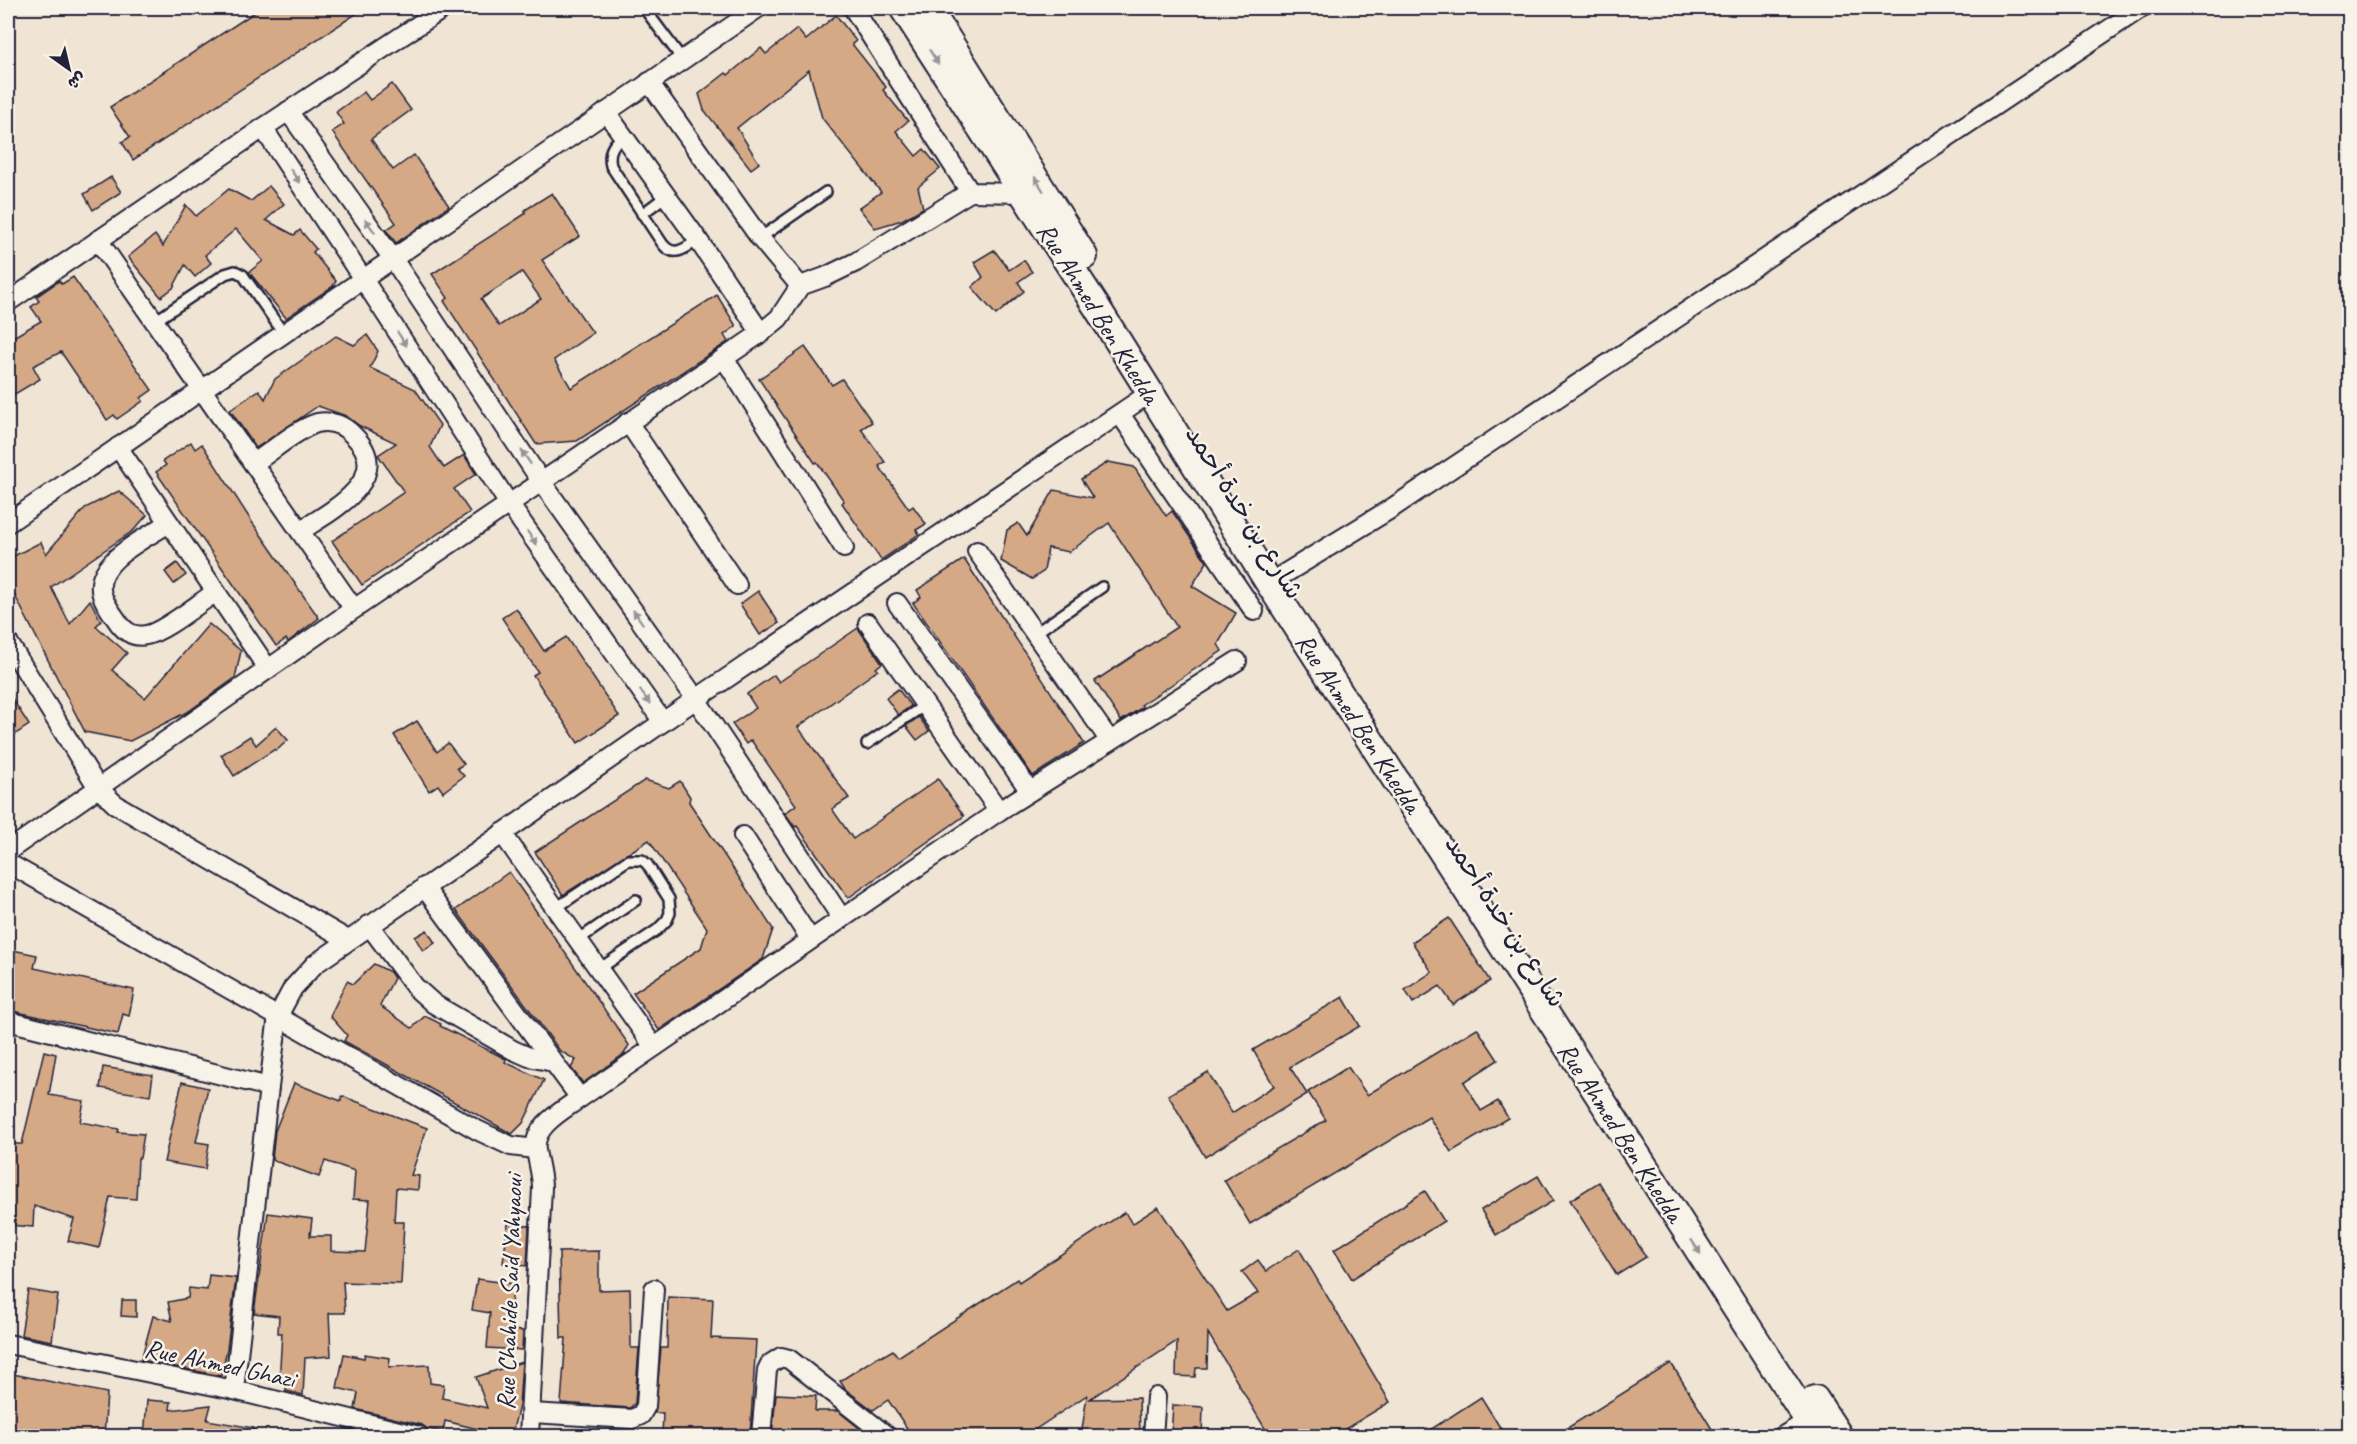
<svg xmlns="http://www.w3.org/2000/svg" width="2357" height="1444" font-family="Caveat,'Playpen Sans Arabic',sans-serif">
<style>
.building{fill:#d5a986;stroke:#22223b;stroke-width:1.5;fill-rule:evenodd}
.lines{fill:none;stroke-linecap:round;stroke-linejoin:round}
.lane-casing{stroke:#22223b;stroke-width:14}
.street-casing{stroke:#22223b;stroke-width:22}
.secondary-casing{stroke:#22223b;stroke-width:30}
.lane{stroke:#f7f3e8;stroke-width:9}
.street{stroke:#f7f3e8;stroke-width:18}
.secondary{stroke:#f7f3e8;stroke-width:26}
.oneway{fill:#97959a}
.labels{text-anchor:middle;stroke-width:5;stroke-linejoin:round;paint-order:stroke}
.street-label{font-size:26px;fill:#22223b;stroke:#f7f3e8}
</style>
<rect width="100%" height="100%" fill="#f0e4d4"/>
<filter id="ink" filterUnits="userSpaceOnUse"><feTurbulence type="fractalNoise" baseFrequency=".0167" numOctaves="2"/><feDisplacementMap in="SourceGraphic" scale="12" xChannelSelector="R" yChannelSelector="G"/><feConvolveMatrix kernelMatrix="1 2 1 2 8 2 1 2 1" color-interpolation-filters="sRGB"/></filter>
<g filter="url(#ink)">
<g class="building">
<path d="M 261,8 L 365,8 L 133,160 L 122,142 L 130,137 L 110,107 Z"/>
<path d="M 836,15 L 856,41 L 852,44 L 886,87 L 883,90 L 908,121 L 896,131 L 916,156 L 924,149 L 940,169 L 918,187 L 923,208 L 902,220 L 875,228 L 859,208 L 881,192 L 822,118 L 809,70 L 737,128 L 759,163 L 751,169 L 704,110 L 699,94 L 726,73 L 728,75 L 761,48 L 766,54 L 797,29 L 806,40 Z"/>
<path d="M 392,84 L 411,110 L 371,139 L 393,170 L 414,155 L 449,206 L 396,243 L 386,230 L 396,223 L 332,132 L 344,124 L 336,112 L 364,92 L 370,100 Z"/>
<path d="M 111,177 L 121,192 L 93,210 L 84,194 Z"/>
<path d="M 269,186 L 284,204 L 266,220 L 294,235 L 300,230 L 316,249 L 313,252 L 336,281 L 333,286 L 286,318 L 249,272 L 263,261 L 236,229 L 205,255 L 211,263 L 195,277 L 185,265 L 173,288 L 161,297 L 128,257 L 155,235 L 163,246 L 186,205 L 196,216 L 229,189 L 251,201 Z"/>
<path d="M 552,193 L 580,236 L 542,260 L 593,333 L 554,360 L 571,388 L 717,295 L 736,326 L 724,335 L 728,342 L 577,441 L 536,444 L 444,301 L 448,298 L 432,274 L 525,214 L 525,210 ZM 522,272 L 541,299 L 499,326 L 481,299 Z"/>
<path d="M 994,250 L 1009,270 L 1024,260 L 1032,272 L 1018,282 L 1024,291 L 996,315 L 972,287 L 983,277 L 974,262 Z"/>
<path d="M 73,277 L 152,390 L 141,398 L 143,401 L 117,419 L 114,415 L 107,420 L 61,352 L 33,366 L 40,379 L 8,398 L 8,340 L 41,321 L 31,307 L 39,301 L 36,297 L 59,281 L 62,284 Z"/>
<path d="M 367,335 L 378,351 L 370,368 L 415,389 L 440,425 L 430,447 L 444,468 L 464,455 L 476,474 L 454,489 L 470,512 L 362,585 L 332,541 L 404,492 L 378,455 L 396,443 L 360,426 L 346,416 L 318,406 L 256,448 L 230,410 L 259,390 L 265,399 L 275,379 L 336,336 L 354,345 Z"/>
<path d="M 805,347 L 832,385 L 842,379 L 872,422 L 861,429 L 885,462 L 879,466 L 909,509 L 913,506 L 926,524 L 916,530 L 919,534 L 881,560 L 842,503 L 844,501 L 817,462 L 815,463 L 759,379 Z"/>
<path d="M 191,442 L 195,449 L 202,444 L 252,522 L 319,618 L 288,642 L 286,639 L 276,646 L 156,472 L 166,465 L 163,461 Z"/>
<path d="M 1108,462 L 1134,467 L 1166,516 L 1172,511 L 1207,562 L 1192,586 L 1236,613 L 1218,644 L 1222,651 L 1141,705 L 1143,707 L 1121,721 L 1095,681 L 1177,627 L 1109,523 L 1069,552 L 1048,548 L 1044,571 L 1032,579 L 1001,561 L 1007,530 L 1018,523 L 1027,536 L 1054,490 L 1093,498 L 1081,479 Z"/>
<path d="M 119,491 L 147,515 L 134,530 L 51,587 L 70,624 L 90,600 L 101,621 L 96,626 L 127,653 L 112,670 L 145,698 L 209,624 L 241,651 L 235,678 L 189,711 L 130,741 L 85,732 L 8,582 L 8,559 L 41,542 L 46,554 L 85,508 Z"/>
<path d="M 964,559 L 1084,743 L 1033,776 L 913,603 L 921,597 L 917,590 Z"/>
<path d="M 177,563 L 186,575 L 174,584 L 165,572 Z"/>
<path d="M 758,591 L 779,623 L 760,635 L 740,604 Z"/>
<path d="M 516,608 L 544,651 L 566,637 L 619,716 L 578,743 L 533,675 L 538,672 L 502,618 Z"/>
<path d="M 858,628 L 882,663 L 876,668 L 878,670 L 798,727 L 849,798 L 832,809 L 853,839 L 938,779 L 964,816 L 848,898 L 797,826 L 795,827 L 785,813 L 796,805 L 751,740 L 746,744 L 732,724 L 756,708 L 747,694 L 774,675 L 779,682 Z"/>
<path d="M 898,689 L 911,706 L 898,715 L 886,698 Z"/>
<path d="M 8,692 L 29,725 L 8,739 Z"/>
<path d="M 919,717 L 929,731 L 917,740 L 906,726 Z"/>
<path d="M 417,721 L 437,752 L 448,743 L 464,764 L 457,768 L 464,776 L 443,792 L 438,785 L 429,791 L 394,735 Z"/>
<path d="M 276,727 L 288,740 L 276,751 L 275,749 L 234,776 L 221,755 L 250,736 L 256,745 Z"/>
<path d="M 645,780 L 669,788 L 680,781 L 690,797 L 689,802 L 773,929 L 763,959 L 659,1030 L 633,993 L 701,948 L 707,928 L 649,840 L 563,895 L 535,852 Z"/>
<path d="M 509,872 L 629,1045 L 624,1054 L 583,1083 L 571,1068 L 576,1060 L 560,1051 L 456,910 Z"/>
<path d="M 1449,918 L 1490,981 L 1453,1005 L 1440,986 L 1413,1003 L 1405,990 L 1432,972 L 1412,942 Z"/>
<path d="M 427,930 L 435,943 L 423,951 L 415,937 Z"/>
<path d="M 8,949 L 37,955 L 34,968 L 134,990 L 129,1016 L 123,1014 L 118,1034 L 8,1010 Z"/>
<path d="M 374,964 L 390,972 L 394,978 L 380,1006 L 412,1028 L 425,1016 L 441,1024 L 440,1026 L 506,1059 L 505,1062 L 544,1080 L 523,1123 L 512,1134 L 344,1041 L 347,1035 L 330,1016 L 347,981 L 353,984 Z"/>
<path d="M 1343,997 L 1360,1026 L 1290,1067 L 1307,1094 L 1205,1157 L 1168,1095 L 1208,1072 L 1232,1113 L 1274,1086 L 1253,1050 Z"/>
<path d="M 1477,1028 L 1498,1060 L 1464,1082 L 1481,1111 L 1498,1101 L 1508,1118 L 1451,1152 L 1429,1117 L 1250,1224 L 1224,1180 L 1326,1120 L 1308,1092 L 1348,1067 L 1367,1095 Z"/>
<path d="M 44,1051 L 56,1054 L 49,1095 L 84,1101 L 80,1122 L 119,1129 L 118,1132 L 144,1134 L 140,1158 L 138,1158 L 136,1199 L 110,1197 L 99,1248 L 68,1241 L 74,1219 L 34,1206 L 33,1227 L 8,1225 L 8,1144 L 22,1144 Z"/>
<path d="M 103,1067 L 153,1075 L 150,1096 L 100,1088 Z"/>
<path d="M 182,1082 L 208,1088 L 196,1142 L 209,1144 L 205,1169 L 164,1162 Z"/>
<path d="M 294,1083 L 341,1101 L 342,1096 L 427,1128 L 411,1175 L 419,1176 L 418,1190 L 396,1188 L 394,1222 L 404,1222 L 401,1284 L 343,1282 L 345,1313 L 329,1313 L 331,1356 L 305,1358 L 303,1395 L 286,1391 L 286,1383 L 279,1383 L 282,1333 L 278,1333 L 279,1316 L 254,1313 L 268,1213 L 312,1219 L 310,1236 L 331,1236 L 331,1251 L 365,1252 L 370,1200 L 353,1199 L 355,1171 L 325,1161 L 319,1177 L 272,1160 L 275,1131 Z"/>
<path d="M 1538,1176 L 1553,1201 L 1496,1235 L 1481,1210 Z"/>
<path d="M 1599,1182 L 1646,1257 L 1617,1275 L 1570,1200 Z"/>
<path d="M 1425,1191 L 1444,1221 L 1352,1279 L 1334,1250 Z"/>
<path d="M 1158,1207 L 1227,1311 L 1258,1293 L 1242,1272 L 1258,1260 L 1266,1271 L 1299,1249 L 1390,1402 L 1332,1437 L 1270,1437 L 1208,1333 L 1207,1368 L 1196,1368 L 1195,1377 L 1176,1376 L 1177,1341 L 1090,1399 L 1139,1398 L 1140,1437 L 1081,1437 L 1087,1395 L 1024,1437 L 913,1437 L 888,1400 L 873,1410 L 845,1389 L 840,1381 L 880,1355 L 881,1357 L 893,1350 L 898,1357 L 1017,1279 L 1019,1282 L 1125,1212 L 1132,1224 Z"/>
<path d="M 508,1224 L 529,1226 L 527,1266 L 503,1263 Z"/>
<path d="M 599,1251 L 599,1290 L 630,1289 L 631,1348 L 639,1348 L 635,1403 L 630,1408 L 561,1403 L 566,1338 L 561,1338 L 559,1252 Z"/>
<path d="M 209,1275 L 236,1278 L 227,1349 L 221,1376 L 141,1360 L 153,1316 L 172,1321 L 168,1302 L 188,1298 L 189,1288 L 207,1290 Z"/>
<path d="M 477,1279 L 514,1284 L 507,1330 L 523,1331 L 522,1350 L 487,1348 L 490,1313 L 472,1310 Z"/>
<path d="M 28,1290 L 58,1295 L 52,1341 L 21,1335 Z"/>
<path d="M 668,1297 L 713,1299 L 711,1338 L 756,1340 L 750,1437 L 662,1437 L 663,1413 L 655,1413 L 661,1348 L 667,1348 Z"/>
<path d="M 122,1300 L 136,1300 L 136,1317 L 121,1316 Z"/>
<path d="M 344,1354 L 364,1358 L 365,1354 L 390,1358 L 389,1367 L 429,1365 L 430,1383 L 444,1385 L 442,1398 L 487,1408 L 476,1377 L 522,1362 L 519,1406 L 511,1437 L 445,1421 L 443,1432 L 428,1429 L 422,1425 L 355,1409 L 358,1393 L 337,1388 Z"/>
<path d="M 1671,1363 L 1717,1437 L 1553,1437 Z"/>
<path d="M 8,1373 L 107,1393 L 104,1437 L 8,1435 Z"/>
<path d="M 776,1394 L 816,1396 L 815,1411 L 838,1411 L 863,1431 L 863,1437 L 772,1437 Z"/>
<path d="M 1481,1397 L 1506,1437 L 1419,1437 Z"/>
<path d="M 147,1400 L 171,1402 L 170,1410 L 211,1405 L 207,1420 L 254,1428 L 253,1437 L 144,1437 Z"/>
<path d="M 1173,1405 L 1203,1407 L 1202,1437 L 1171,1437 Z"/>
</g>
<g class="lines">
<defs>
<g id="lane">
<path d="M 644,8 L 682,59"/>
<path d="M 623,137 C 612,144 608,153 611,166 L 662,243 C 673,259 686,248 698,240"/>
<path d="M 642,214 L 666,196"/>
<path d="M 760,238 L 826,192"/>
<path d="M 155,321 L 225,274 L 235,271 L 243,275 L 284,334"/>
<path d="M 1034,634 L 1102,587"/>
<path d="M 867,744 L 925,705"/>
<path d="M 556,908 L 628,860 L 642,860 L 647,864 L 669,899 L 670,913 L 667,920 L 657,930 L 599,969"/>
<path d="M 578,940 L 636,900"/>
</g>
<g id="street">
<path d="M 853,8 L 970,192 L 1022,193"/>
<path d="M 649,82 L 760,238 L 800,286"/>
<path d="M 288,111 L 393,259 L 541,481 L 696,699 L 841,917"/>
<path d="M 606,112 L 698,240 L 761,333"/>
<path d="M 263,128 L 363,279 L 509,504 L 663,722"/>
<path d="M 98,240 L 354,609"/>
<path d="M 8,302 L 263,128 L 444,8"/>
<path d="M 724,358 L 844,548"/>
<path d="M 1120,414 L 1254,611"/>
<path d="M 628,422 L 737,585"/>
<path d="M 118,447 L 268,669"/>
<path d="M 254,463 C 271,452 297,429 317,423 C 331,420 344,425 354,436 C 396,478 330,512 300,531"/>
<path d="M 8,523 L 758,8"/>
<path d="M 169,523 C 146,538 92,562 102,595 C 105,604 111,612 116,619 C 123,630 132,638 146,635 C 163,633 200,602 216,592"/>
<path d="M 977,551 L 1110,741"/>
<path d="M 1284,574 L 1392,508 L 2141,8"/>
<path d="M 897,603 L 1030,791"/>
<path d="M 868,623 L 999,811"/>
<path d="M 8,642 L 98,788 L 115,804 L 348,940"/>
<path d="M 502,833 L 654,1047"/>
<path d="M 743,836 L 810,939"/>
<path d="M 8,851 L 354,609 L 761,333 L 779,318 L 800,286 L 825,277 L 856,262 L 970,192"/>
<path d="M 8,863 L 477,1130 L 511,1146 L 535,1149"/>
<path d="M 424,887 L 580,1098"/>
<path d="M 369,925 L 415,987 L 434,1004 L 513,1050 L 529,1057 L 553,1062"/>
<path d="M 8,1021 L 269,1087 L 234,1390"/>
<path d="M 269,1087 L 278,1016 L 293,988 L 315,964 L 696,699 L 1150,393"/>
<path d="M 8,1344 L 234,1390 L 419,1436"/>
<path d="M 532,1413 L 632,1419 L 641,1415 L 646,1406 L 654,1289"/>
<path d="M 529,1436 L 542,1188 C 542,1175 538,1163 536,1150 C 532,1126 564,1110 580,1098 L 999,811 L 1237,661"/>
<path d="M 761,1436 L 767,1370 L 770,1364 L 781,1357 L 789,1359 L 887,1436"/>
<path d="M 1153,1436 L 1156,1397"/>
<path d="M 1783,1436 L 1808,1421"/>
</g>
<g id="secondary">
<path d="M 903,8 L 1096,306 L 1267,580 L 1818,1436"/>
<path d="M 928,8 L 1084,256"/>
<path d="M 1815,1399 L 1839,1436"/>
</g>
</defs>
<use href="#lane" class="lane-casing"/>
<use href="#street" class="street-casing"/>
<use href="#secondary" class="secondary-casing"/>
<use href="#lane" class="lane"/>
<use href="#street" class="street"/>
<use href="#secondary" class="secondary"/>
</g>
<defs><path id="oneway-solid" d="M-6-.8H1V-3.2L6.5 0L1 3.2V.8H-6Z" transform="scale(1.5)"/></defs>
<g class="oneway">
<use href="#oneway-solid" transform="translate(934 57) rotate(57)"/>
<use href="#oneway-solid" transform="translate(295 176) rotate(56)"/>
<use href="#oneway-solid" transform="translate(1039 184) rotate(-122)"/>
<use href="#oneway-solid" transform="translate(370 226) rotate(-126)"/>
<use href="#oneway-solid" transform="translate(402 339) rotate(57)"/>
<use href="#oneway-solid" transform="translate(526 457) rotate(-124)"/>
<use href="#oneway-solid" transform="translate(532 538) rotate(55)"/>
<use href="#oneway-solid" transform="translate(638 617) rotate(-125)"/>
<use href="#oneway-solid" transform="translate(645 697) rotate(55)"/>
<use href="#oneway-solid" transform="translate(1696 1247) rotate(57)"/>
</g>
</g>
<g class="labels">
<g class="street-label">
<text transform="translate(1099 313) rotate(58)" y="9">Rue Ahmed Ben Khedda</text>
<text transform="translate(1245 512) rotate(58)" y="9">شارع بن خدة أحمد</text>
<text transform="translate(1359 723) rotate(57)" y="9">Rue Ahmed Ben Khedda</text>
<text transform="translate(1506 921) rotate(57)" y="9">شارع بن خدة أحمد</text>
<text transform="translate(1621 1132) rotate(57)" y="9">Rue Ahmed Ben Khedda</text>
<text transform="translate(509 1292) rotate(-88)" y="9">Rue Chahide Said Yahyaoui</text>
<text transform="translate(220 1363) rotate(12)" y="9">Rue Ahmed Ghazi</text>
</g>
</g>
<rect width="2357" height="1444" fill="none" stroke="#f7f3e8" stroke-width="30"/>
<rect x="15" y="15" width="2327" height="1414" fill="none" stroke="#22223b" stroke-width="2" filter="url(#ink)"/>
<g transform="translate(69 69) rotate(146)" stroke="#f7f3e8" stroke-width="4.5" paint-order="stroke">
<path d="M0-4.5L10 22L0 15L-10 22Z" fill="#22223b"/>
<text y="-9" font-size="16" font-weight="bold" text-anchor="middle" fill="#22223b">ش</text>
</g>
</svg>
